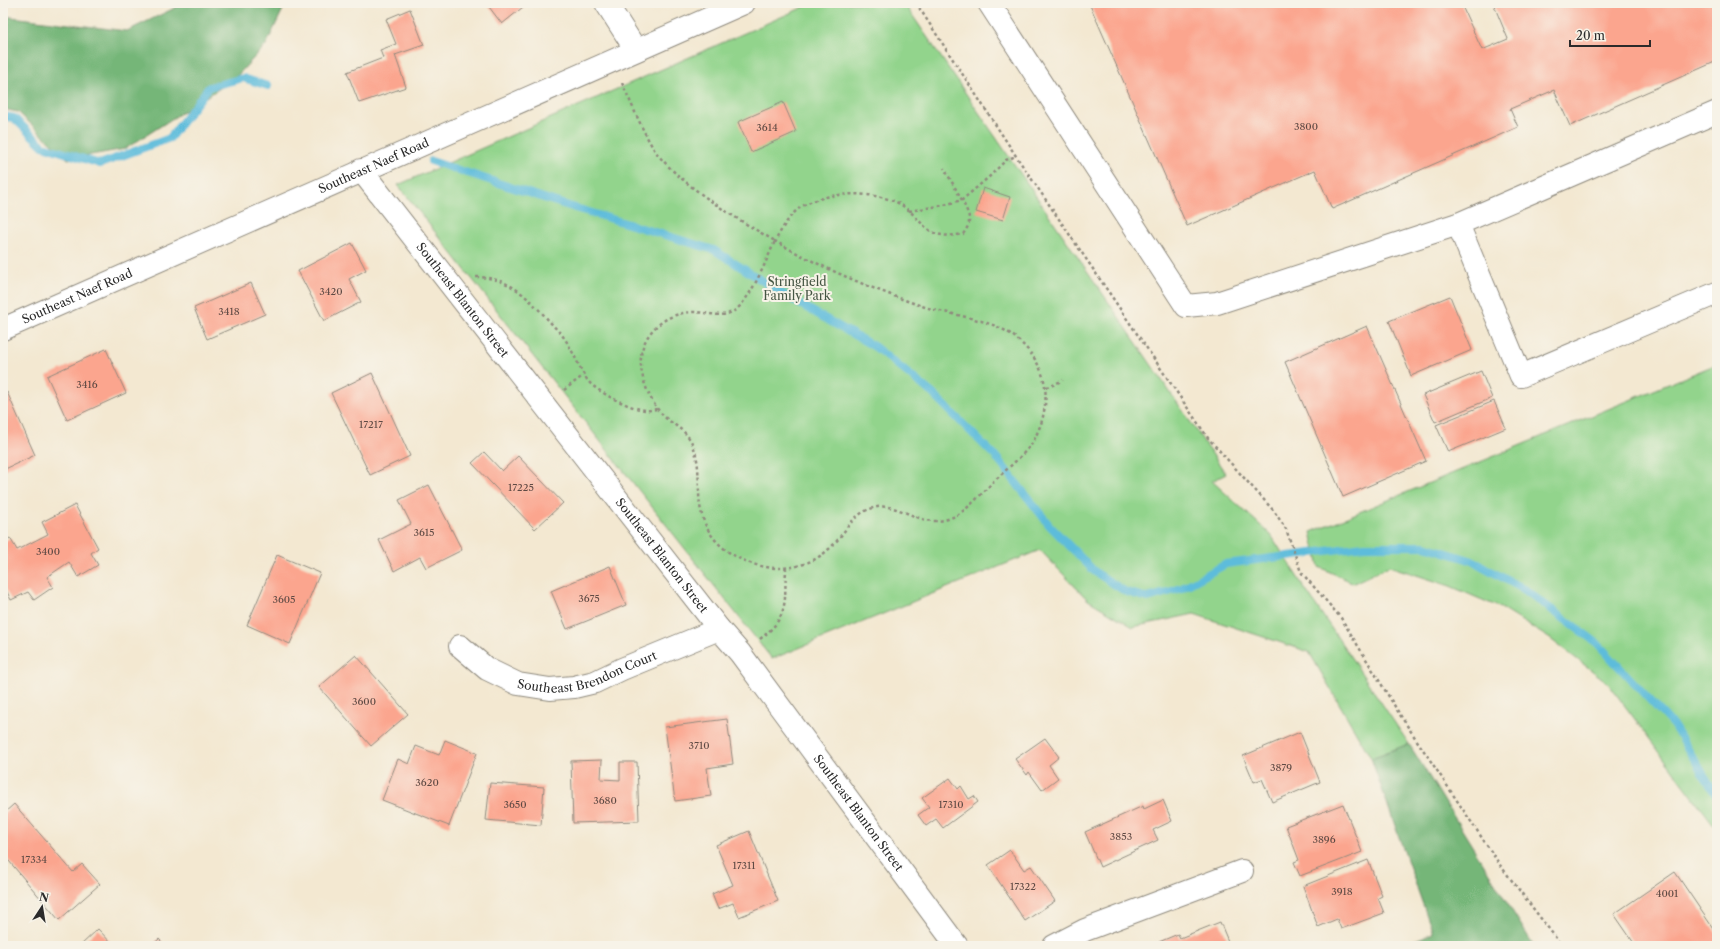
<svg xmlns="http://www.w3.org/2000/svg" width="1720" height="949" font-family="'Libre Caslon Text',serif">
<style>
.green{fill:#92d48c;stroke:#5e805c}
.forest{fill:#75b678;stroke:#507052}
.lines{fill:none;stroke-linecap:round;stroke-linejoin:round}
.stream{stroke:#5dbcdb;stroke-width:8}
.building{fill:#fba58e}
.minor-casing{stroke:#8f8a7e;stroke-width:24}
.path{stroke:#8f8a7e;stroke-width:2.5;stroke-dasharray:3 3;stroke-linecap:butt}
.minor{stroke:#fff;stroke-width:22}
.labels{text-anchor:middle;stroke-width:4;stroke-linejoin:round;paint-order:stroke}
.number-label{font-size:10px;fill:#5f4a44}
.street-label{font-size:12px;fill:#2b2b2b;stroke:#f7f3e8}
.park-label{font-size:12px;fill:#455543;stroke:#f7f3e8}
</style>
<rect width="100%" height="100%" fill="#f7f3e8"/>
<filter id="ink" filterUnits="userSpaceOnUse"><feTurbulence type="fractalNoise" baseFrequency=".025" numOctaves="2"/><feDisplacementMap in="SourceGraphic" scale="8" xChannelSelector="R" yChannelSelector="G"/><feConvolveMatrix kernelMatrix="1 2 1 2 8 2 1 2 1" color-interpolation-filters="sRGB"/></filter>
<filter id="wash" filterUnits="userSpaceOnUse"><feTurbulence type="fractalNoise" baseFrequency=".012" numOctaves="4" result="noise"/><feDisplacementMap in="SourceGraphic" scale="16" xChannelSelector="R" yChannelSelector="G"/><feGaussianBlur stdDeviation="0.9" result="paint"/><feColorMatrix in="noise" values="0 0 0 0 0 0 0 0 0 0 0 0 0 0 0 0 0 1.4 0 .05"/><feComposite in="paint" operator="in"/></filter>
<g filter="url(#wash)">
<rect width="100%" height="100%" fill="#f3e8d1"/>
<g class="green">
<path d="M 813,3 L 904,3 L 1226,474 L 1212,481 L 1271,535 L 1305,589 L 1409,744 L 1371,758 L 1309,652 L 1194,614 L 1133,627 L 1088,600 L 1040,550 L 772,659 L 398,185 Z"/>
<path d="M 1717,364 L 1717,829 L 1607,682 L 1549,638 L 1501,608 L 1450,586 L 1389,566 L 1354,583 L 1319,567 L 1311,532 Z"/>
</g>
<g class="forest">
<path d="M 185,3 L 286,3 L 266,45 L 234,79 L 125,149 L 68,159 L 18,112 L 3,109 L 3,16 L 127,31 Z"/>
<path d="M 1409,744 L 1534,946 L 1400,946 L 1433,933 L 1371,758 Z"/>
</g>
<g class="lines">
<g class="stream">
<path d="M 3,116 L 14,118 L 43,146 L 100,164 L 170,138 L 209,87 L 243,78 L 268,86"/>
<path d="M 431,161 L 559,203 L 714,250 L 791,299 L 875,347 L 932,393 L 996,457 L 1050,526 L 1095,572 L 1126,592 L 1148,598 L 1182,588 L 1226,564 L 1364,546 L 1425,546 L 1473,561 L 1525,590 L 1597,643 L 1673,725 L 1717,796"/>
</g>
</g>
<g id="blocks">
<g class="building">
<path d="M 486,3 L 528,3 L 502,24 Z"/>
<path d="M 1089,3 L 1463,3 L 1461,4 L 1482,50 L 1508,39 L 1493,3 L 1717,3 L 1717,61 L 1570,126 L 1554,90 L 1510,109 L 1518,127 L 1332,209 L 1315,170 L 1187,226 Z"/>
<path d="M 410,9 L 424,45 L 395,55 L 406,87 L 359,103 L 347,72 L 383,58 L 380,50 L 396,44 L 386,19 Z"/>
<path d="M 783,102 L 796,132 L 751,152 L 738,122 Z"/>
<path d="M 983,188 L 1010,197 L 1003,220 L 976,212 Z"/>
<path d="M 352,243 L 366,270 L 349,279 L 361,302 L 324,321 L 298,271 Z"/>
<path d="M 251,283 L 265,314 L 207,339 L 194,308 Z"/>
<path d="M 1450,296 L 1472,350 L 1411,376 L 1389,321 Z"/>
<path d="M 1367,326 L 1426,461 L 1343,497 L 1285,362 Z"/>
<path d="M 106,349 L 126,393 L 67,420 L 47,376 Z"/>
<path d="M 1481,371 L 1492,398 L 1435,422 L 1423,395 Z"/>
<path d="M 372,373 L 410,456 L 370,475 L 331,393 Z"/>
<path d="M 7,392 L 35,455 L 3,470 L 3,394 Z"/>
<path d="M 1494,401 L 1506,428 L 1448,452 L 1436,425 Z"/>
<path d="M 484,452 L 502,471 L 518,456 L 563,503 L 535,529 L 472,463 Z"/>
<path d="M 429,485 L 462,550 L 426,568 L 420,557 L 394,571 L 379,540 L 411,524 L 399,500 Z"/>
<path d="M 75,505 L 98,548 L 91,553 L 98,565 L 78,577 L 69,562 L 47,577 L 53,587 L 34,600 L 28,592 L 11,600 L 3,584 L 3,542 L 10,538 L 17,550 L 48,534 L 42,522 Z"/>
<path d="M 277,555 L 320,573 L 290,644 L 247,625 Z"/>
<path d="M 610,566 L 626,605 L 567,629 L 551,591 Z"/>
<path d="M 356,655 L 408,714 L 371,746 L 319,687 Z"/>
<path d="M 727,719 L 733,764 L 707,768 L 711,796 L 675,801 L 665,727 Z"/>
<path d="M 1300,732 L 1320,782 L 1272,802 L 1262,779 L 1254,782 L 1243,756 Z"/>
<path d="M 1045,738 L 1059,757 L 1049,765 L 1058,778 L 1042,790 L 1029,772 L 1027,775 L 1015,759 Z"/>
<path d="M 445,740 L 477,753 L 449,826 L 382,800 L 398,759 L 409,764 L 416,746 L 439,755 Z"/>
<path d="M 602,760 L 601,779 L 620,780 L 620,762 L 637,762 L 639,821 L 573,823 L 571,761 Z"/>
<path d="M 950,778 L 958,789 L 961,786 L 969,799 L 974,796 L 978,802 L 943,828 L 936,819 L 926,826 L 918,815 L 929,807 L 922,798 Z"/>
<path d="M 490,783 L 544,787 L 541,825 L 486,820 Z"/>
<path d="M 1163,800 L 1172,821 L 1153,830 L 1158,840 L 1100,867 L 1085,832 L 1143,806 L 1144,809 Z"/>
<path d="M 14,804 L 73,872 L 82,864 L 100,884 L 59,920 L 3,854 L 3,814 Z"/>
<path d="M 1343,804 L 1362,852 L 1300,876 L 1294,862 L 1299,860 L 1286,826 Z"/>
<path d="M 749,831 L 778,901 L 739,917 L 733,903 L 718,909 L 712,894 L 733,885 L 716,845 Z"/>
<path d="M 1010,850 L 1024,870 L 1031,866 L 1055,901 L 1025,921 L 988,865 Z"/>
<path d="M 1368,860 L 1382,896 L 1378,898 L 1384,913 L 1341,929 L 1337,919 L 1318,927 L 1303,886 Z"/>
<path d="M 1675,872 L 1717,934 L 1717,946 L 1636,946 L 1614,914 Z"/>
<path d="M 1220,922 L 1230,946 L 1161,946 L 1159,942 L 1178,934 L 1180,938 Z"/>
<path d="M 98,929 L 114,946 L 80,946 Z"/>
<path d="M 159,939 L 166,946 L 151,946 Z"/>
</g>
</g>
</g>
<g filter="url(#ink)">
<use href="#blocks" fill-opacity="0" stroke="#8f8a7e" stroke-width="1"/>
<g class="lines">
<defs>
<g id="minor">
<path d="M 606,3 L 636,50"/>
<path d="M 989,3 L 1186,306 L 1217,303 L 1458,224 L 1717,112"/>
<path id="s1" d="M 361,170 L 719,629 L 740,653 L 957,946"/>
<path d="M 1458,224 L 1521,376 L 1717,293"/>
<path id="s2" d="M 3,329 L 744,3"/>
<path id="s3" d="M 460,646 L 487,669 L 518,684 L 550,689 L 574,687 L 595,682 L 622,669 L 719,629"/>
<path d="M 1054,946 L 1085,930 L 1242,871"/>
</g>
</defs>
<use href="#minor" class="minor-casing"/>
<g class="path">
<path d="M 916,3 L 1016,156 L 1208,438 L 1274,511 L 1286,529 L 1301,572 L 1341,618 L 1402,718 L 1500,865 L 1562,946"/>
<path d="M 622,83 C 632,104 640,126 652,146 C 673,181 740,221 775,241 C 767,259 750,301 734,311 C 721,319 708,312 694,312 C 668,312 644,330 641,356 C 639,377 651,406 667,419 C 677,427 686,431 692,443 C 707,477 687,510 718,543 C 747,572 798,578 829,549 C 844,536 850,516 870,509 C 899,498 917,529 948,519 C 966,513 980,495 993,482 C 1006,470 1020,458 1031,445 C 1035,439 1038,431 1041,424 C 1051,390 1045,364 1018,340 C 996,319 954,316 925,307 C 874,290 822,268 775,241 C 781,231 787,219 796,211 C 818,191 870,190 896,202 C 926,217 921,242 963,234 C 974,220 968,214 962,200 L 989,177 L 1006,160 L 1016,156"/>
<path d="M 909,211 L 944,205 L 962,200 L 944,168"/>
<path d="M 476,277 C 517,277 536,308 562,335 C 573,349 578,367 588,381 C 597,392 631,409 646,410 C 650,411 654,409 658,409"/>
<path d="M 1046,387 L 1051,386 L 1063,380"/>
<path d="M 564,390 L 584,375"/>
<path d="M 760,639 C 790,616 784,602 786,569"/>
</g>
<use href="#minor" class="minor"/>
</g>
</g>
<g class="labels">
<g class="number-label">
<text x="1306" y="130">3800</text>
<text x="767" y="131">3614</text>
<text x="331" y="295">3420</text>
<text x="229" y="315">3418</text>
<text x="87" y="388">3416</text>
<text x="371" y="428">17217</text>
<text x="521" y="491">17225</text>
<text x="424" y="536">3615</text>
<text x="48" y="555">3400</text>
<text x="589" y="602">3675</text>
<text x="284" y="603">3605</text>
<text x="364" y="705">3600</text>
<text x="699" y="749">3710</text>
<text x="1281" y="771">3879</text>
<text x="427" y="786">3620</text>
<text x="605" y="804">3680</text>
<text x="515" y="808">3650</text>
<text x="951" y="808">17310</text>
<text x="1121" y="840">3853</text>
<text x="1324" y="843">3896</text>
<text x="34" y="863">17334</text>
<text x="744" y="869">17311</text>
<text x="1023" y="890">17322</text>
<text x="1342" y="895">3918</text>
<text x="1667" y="897">4001</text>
</g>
<g class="street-label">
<text dy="4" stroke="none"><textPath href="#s2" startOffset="405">Southeast Naef Road</textPath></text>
<text dy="4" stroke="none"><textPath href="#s2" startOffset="81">Southeast Naef Road</textPath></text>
<text dy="4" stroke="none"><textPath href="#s1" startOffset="165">Southeast Blanton Street</textPath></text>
<text dy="4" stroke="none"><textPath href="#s1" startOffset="489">Southeast Blanton Street</textPath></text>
<text dy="4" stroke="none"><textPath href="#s3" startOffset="142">Southeast Brendon Court</textPath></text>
<text dy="4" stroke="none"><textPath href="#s1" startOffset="813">Southeast Blanton Street</textPath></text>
</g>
<g class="park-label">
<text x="797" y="286">Stringfield<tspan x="797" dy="14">Family Park</tspan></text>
</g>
</g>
<rect width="1720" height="949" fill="none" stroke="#f7f3e8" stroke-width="16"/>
<g transform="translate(42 907) rotate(12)" stroke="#f7f3e8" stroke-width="3" paint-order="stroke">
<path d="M0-3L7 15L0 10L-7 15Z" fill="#2b2b2b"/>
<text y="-6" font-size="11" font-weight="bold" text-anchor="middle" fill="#2b2b2b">N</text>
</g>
<path d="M1570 40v6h80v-6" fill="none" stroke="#2b2b2b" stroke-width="2"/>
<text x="1576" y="40" font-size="12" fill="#2b2b2b" stroke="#f7f3e8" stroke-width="3" paint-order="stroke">20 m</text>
</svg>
